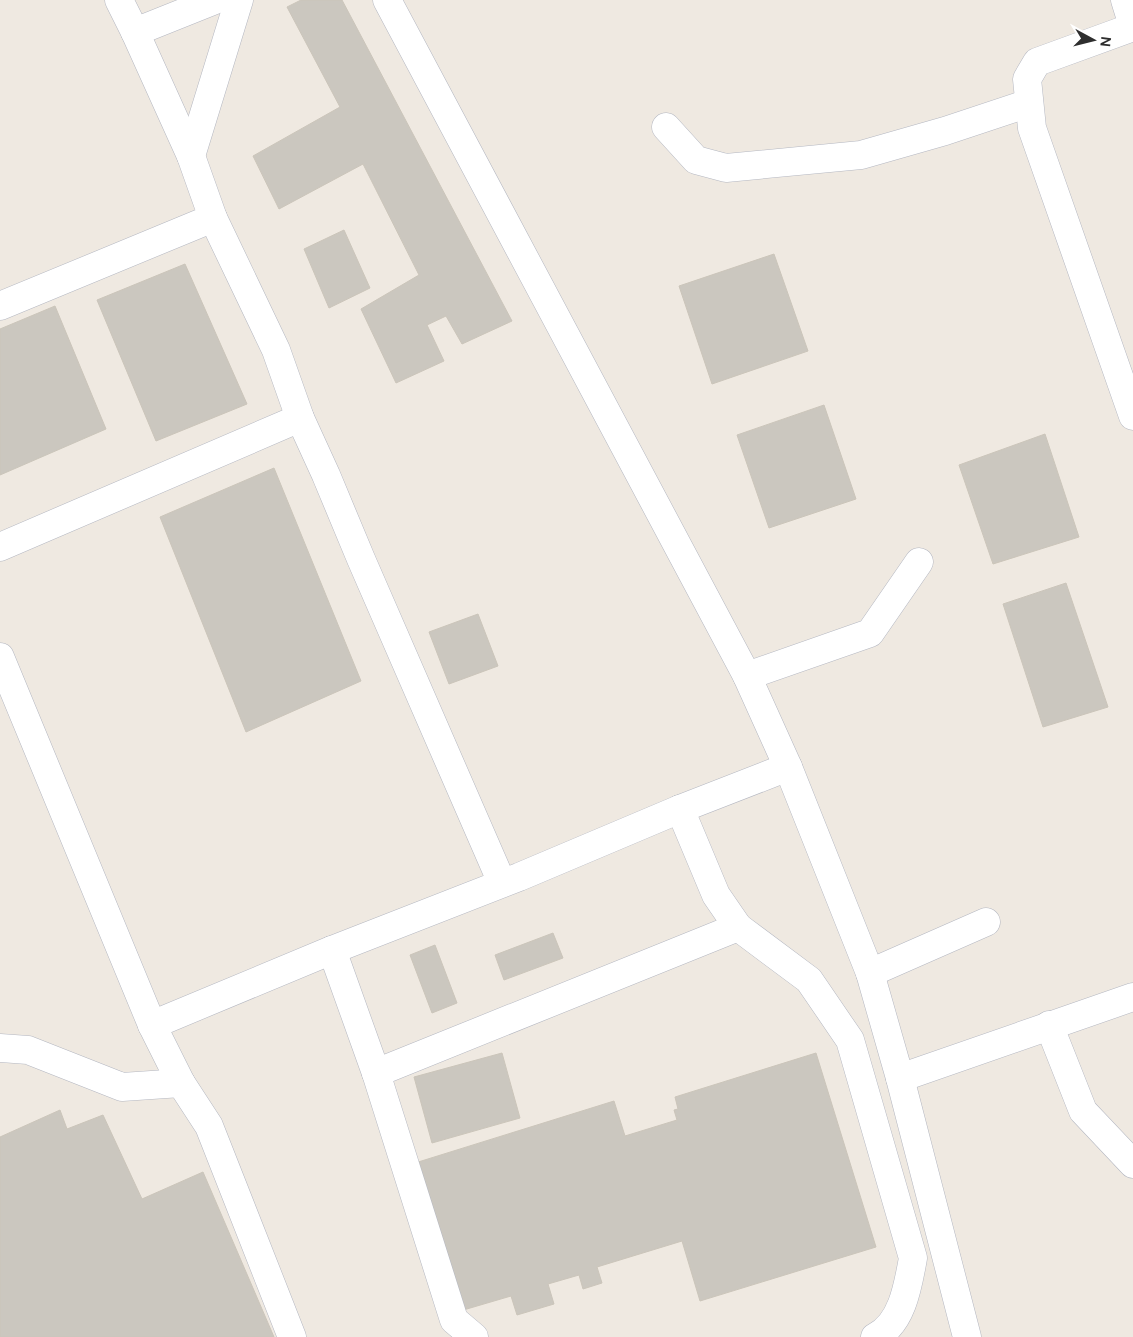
<svg xmlns="http://www.w3.org/2000/svg" width="1133" height="1337" font-family="'DM Sans',sans-serif">
<style>
.building{fill:#cbc7bf;stroke:#cbc5ba}
.lines{fill:none;stroke-linecap:round;stroke-linejoin:round}
.minor-casing{stroke:#b4b7c1;stroke-width:29}
.minor{stroke:#fff;stroke-width:28}
</style>
<rect width="100%" height="100%" fill="#efe9e1"/>
<g class="building">
<path d="M 301,0 L 342,0 L 512,321 L 462,344 L 446,316 L 427,325 L 444,361 L 396,383 L 361,309 L 419,275 L 363,164 L 279,209 L 253,156 L 340,107 L 287,7 Z"/>
<path d="M 344,230 L 370,288 L 329,308 L 304,249 Z"/>
<path d="M 774,254 L 808,351 L 712,384 L 679,286 Z"/>
<path d="M 185,264 L 247,404 L 156,441 L 97,300 Z"/>
<path d="M 55,306 L 106,429 L 0,475 L 0,329 Z"/>
<path d="M 824,405 L 856,499 L 769,528 L 737,435 Z"/>
<path d="M 1045,434 L 1079,537 L 993,564 L 959,465 Z"/>
<path d="M 274,468 L 361,681 L 246,732 L 160,517 Z"/>
<path d="M 1066,583 L 1108,707 L 1043,727 L 1003,604 Z"/>
<path d="M 478,614 L 498,666 L 449,684 L 429,632 Z"/>
<path d="M 553,933 L 563,958 L 504,980 L 495,955 Z"/>
<path d="M 435,945 L 457,1003 L 432,1013 L 410,955 Z"/>
<path d="M 502,1053 L 520,1118 L 432,1143 L 414,1077 Z"/>
<path d="M 816,1053 L 876,1247 L 700,1301 L 682,1241 L 597,1267 L 602,1283 L 583,1289 L 579,1275 L 548,1284 L 554,1304 L 517,1315 L 511,1296 L 460,1311 L 415,1163 L 614,1101 L 625,1136 L 677,1120 L 674,1110 L 678,1109 L 675,1097 Z"/>
<path d="M 60,1110 L 67,1129 L 103,1115 L 142,1199 L 203,1172 L 274,1337 L 0,1337 L 0,1137 Z"/>
</g>
<g class="lines">
<defs>
<g id="minor">
<path d="M 119,0 L 135,32 L 215,0"/>
<path d="M 387,0 L 747,676 L 788,767 L 870,973 L 900,1078 L 967,1337"/>
<path d="M 1125,0 L 1133,26"/>
<path d="M 1133,27 L 1037,62 L 1027,79 L 1032,128 L 1133,416"/>
<path d="M 666,127 L 696,160 L 726,168 L 861,155 L 945,131 L 1029,103"/>
<path d="M 191,156 L 239,0"/>
<path d="M 213,218 L 276,350 L 300,418 L 326,475 L 361,559 L 502,883"/>
<path d="M 0,306 L 213,218 L 191,156 L 135,32"/>
<path d="M 0,547 L 300,418"/>
<path d="M 0,657 L 152,1025 L 181,1083 L 209,1126 L 292,1337"/>
<path d="M 747,676 L 870,633 L 919,562"/>
<path d="M 680,809 L 716,895 L 738,927 L 809,980 L 850,1040 L 913,1258 C 908,1286 902,1324 875,1337"/>
<path d="M 332,950 L 376,1073 L 454,1320 L 474,1337"/>
<path d="M 870,973 L 986,922"/>
<path d="M 152,1025 L 332,950 L 519,877 L 680,809 L 788,767"/>
<path d="M 1049,1025 L 1083,1111 L 1133,1164"/>
<path d="M 0,1048 L 28,1050 L 122,1087 L 181,1083"/>
<path d="M 376,1073 L 738,927"/>
<path d="M 900,1078 L 1133,997"/>
</g>
</defs>
<use href="#minor" class="minor-casing"/>
<use href="#minor" class="minor"/>
</g>
<g transform="translate(1093 40) rotate(97)" stroke="#ffffff" stroke-width="4" paint-order="stroke">
<path d="M0-4L9 19L0 12L-9 19Z" fill="#2e2e2e"/>
<text y="-8" font-size="14" font-weight="bold" text-anchor="middle" fill="#2e2e2e">N</text>
</g>
</svg>
